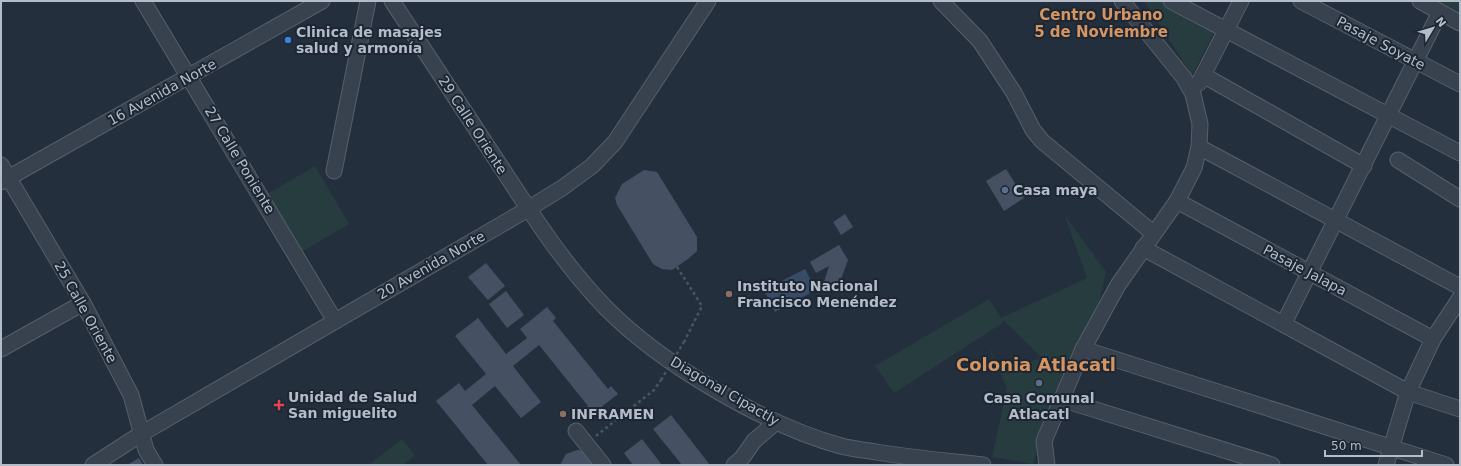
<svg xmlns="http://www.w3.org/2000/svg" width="1461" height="466" font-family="'DejaVu Sans',sans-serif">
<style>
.green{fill:#263c3f}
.water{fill:#394c67}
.building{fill:#455162}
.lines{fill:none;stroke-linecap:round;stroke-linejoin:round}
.minor-casing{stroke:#565f6c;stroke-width:17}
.path{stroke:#44595c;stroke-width:2.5;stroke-dasharray:3 3;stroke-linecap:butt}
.minor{stroke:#38414e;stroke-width:15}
.path-bridge{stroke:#44595c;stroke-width:2.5;stroke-dasharray:3 3;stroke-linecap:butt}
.shop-dot{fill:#3f7fe0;stroke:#1d2633;stroke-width:1.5}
.service-dot{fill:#5c6f8a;stroke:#1d2633;stroke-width:1.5}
.education-dot{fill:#8d6e63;stroke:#1d2633;stroke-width:1.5}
.health-dot{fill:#e0444e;stroke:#1d2633;stroke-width:1.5}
.labels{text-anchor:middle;stroke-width:4;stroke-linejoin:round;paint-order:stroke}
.poi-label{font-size:14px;font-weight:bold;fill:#b4bcc9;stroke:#1d2633;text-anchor:start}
.street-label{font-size:14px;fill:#b4bcc9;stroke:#1d2633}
.neighbourhood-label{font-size:15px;font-weight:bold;fill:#d59563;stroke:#1d2633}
.district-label{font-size:18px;font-weight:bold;fill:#d59563;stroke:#1d2633}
</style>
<rect width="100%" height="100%" fill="#242f3e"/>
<g class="green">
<path d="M 1144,1 L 1160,1 L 1216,29 L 1192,75 Z"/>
<path d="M 1435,1 L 1460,1 L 1460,15 Z"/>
<path d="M 315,166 L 349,224 L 296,255 L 262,197 Z"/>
<path d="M 1064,214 L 1106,272 L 1094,326 L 1040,439 L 1033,464 L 992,457 L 1007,388 L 986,342 L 1001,369 L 1042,358 L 1003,320 L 1004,322 L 894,393 L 875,366 L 989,299 L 1001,318 L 1087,278 Z"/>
<path d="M 402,439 L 415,455 L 403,465 L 369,465 Z"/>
</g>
<path class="water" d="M 805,269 L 816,290 L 775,312 L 764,290 Z"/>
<g class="building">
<path d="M 1006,169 L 1024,198 L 1004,211 L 986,181 Z"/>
<path d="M 644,170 L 657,172 L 697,237 L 697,251 L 688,259 L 672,270 L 662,269 L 653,264 L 617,205 L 615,198 L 622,184 Z"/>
<path d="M 845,214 L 853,227 L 841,235 L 833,222 Z"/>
<path d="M 839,245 L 848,260 L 838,287 L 823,285 L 829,266 L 816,273 L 810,262 Z"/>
<path d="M 486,263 L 505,286 L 488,300 L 468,277 Z"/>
<path d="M 506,291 L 524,315 L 507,328 L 489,304 Z"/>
<path d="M 547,307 L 556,318 L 553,321 L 608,389 L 611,386 L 618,394 L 587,418 L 581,411 L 588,406 L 539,345 L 513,366 L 541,402 L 521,418 L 495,386 L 472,405 L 521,465 L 488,465 L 436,401 L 459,383 L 465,391 L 486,374 L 455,336 L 478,318 L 506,354 L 527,338 L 520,329 Z"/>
<path d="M 671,415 L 710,465 L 682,465 L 653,429 Z"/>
<path d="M 642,439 L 662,465 L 633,465 L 624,453 Z"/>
<path d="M 577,450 L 583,451 L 594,465 L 560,465 L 566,454 Z"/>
<path d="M 139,458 L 143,465 L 127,465 Z"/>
</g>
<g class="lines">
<defs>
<g id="minor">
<path d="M 143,1 L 335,321"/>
<path d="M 392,1 C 428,56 465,112 501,167 C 533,216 565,266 606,308 C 661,364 765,425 841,446 C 852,449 865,450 876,452 C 912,458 947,461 983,465"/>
<path d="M 941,1 L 980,41 L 1014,93 L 1033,130 L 1042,141 L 1153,233"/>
<path d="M 1171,1 L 1460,153"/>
<path d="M 1301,1 L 1460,84"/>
<path d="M 1420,1 L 1460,23"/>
<path d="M 1203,75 L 1364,166"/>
<path d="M 1199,83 L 1241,1"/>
<path d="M 1199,147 L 1460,287"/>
<path d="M 1398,160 L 1460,199"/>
<path d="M 1,165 L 83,303 L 131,395 L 146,450 L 155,465"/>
<path d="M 334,171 L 368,1"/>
<path d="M 1,182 L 322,1"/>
<path d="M 1177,201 L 1433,339"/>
<path d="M 1143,248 L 1408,392 L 1460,409"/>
<path d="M 1284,323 L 1440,12"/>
<path d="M 1,349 L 83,303"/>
<path d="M 1083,349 L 1446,465"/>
<path d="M 1061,399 L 1272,465"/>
<path d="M 576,431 L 603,465"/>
<path d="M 93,465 L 141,434 L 528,209 L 562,188 L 592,166 L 615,142 L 708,1"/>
<path d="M 734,465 L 742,458 L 754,441 L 776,422"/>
<path d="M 1047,465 L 1044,441 L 1083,349 L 1118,285 L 1177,201 L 1194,168 L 1199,147 L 1200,124 L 1193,94 L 1184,78 L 1122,1"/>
<path d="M 1386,465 L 1408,392 L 1433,339 L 1460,298"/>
</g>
</defs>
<use href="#minor" class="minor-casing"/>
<g class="path">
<path d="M 677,267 L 702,306 L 684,342"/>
<path d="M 596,436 L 654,390 L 661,380"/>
</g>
<use href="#minor" class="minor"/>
<path class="path-bridge" d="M 661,380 L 684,342"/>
</g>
<circle class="shop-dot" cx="288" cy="40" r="4"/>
<g class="service-dot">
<circle cx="1005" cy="190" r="4"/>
<circle cx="1039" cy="383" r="4"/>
</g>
<g class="education-dot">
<circle cx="729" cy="294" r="4"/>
<circle cx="563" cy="414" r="4"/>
</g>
<path class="health-dot" d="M277 399h4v4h4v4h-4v4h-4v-4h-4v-4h4z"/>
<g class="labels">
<g class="poi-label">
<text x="296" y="37">Clinica de masajes<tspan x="296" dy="16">salud y armonía</tspan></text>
<text x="1013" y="195">Casa maya</text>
<text x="737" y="291">Instituto Nacional<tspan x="737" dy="16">Francisco Menéndez</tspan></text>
<text x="288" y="402">Unidad de Salud<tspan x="288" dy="16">San miguelito</tspan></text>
<text x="1039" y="403" text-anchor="middle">Casa Comunal<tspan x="1039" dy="16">Atlacatl</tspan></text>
<text x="571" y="419">INFRAMEN</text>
</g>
<g class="street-label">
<text transform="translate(1381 43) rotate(28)" y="5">Pasaje Soyate</text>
<text transform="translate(162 92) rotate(-29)" y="5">16 Avenida Norte</text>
<text transform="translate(473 125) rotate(57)" y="5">29 Calle Oriente</text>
<text transform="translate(240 160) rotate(59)" y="5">27 Calle Poniente</text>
<text transform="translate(431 265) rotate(-30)" y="5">20 Avenida Norte</text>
<text transform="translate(1305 270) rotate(28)" y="5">Pasaje Jalapa</text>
<text transform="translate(86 312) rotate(61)" y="5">25 Calle Oriente</text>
<text transform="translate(725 391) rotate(30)" y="5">Diagonal Cipactly</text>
</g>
<g class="neighbourhood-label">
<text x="1101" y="20">Centro Urbano<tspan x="1101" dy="17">5 de Noviembre</tspan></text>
</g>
<g class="district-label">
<text x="1036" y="371">Colonia Atlacatl</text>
</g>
</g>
<rect width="1461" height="466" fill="none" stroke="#b4bcc9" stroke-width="4"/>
<g transform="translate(1433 28) rotate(52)" stroke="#1d2633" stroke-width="3" paint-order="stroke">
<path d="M0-3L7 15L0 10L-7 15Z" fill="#b4bcc9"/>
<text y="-6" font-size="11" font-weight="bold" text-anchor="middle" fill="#b4bcc9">N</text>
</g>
<path d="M1325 450v6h97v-6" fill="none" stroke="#b4bcc9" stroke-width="2"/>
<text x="1331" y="450" font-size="12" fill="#b4bcc9" stroke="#1d2633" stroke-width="3" paint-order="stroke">50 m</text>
</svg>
